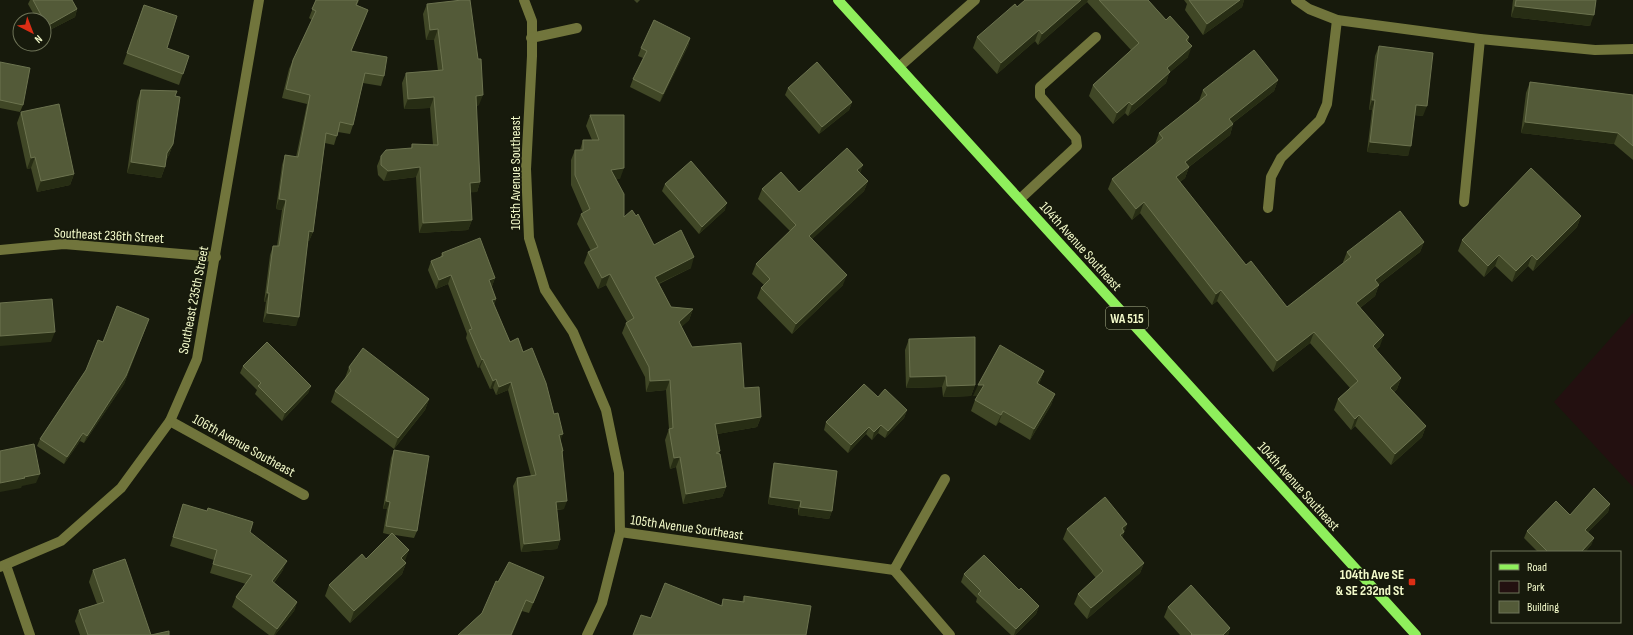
<svg xmlns="http://www.w3.org/2000/svg" width="1633" height="635" font-family="'Sofia Sans Condensed',sans-serif">
<style>
.green{fill:#231010}
.lines{fill:none;stroke-linecap:round;stroke-linejoin:round}
.minor{stroke:#71753c;stroke-width:10}
.major{stroke:#8fef5c;stroke-width:10}
.wall{fill:#404726}
.shaded-wall{fill:#272d14}
.building{fill:#535a38;stroke:#6c734f}
.poi-dot{fill:#db2e15;stroke:#171a0c;stroke-width:1.5}
.labels{text-anchor:middle;stroke-width:3.5;stroke-linejoin:round;paint-order:stroke}
.shield{fill:#171a0c;stroke:#b1b791;stroke-width:1}
.shield-label{font-size:13px;font-weight:bold;fill:#f3faca}
.street-label{font-size:14px;fill:#f3faca;stroke:#171a0c}
.poi-label{font-size:14px;font-weight:bold;fill:#f3faca;stroke:#171a0c;text-anchor:end}
</style>
<rect width="100%" height="100%" fill="#171a0c"/>
<path class="green" d="M 1633,313 L 1633,487 L 1554,402 Z"/>
<g class="lines">
<g class="minor">
<path d="M 524,0 L 532,21 L 532,56 L 526,169 L 529,238 L 545,290 L 573,332 L 606,410 L 619,473 L 620,532 L 602,603 L 587,635"/>
<path d="M 1296,0 L 1309,9 L 1337,20 L 1480,39 L 1595,50 L 1633,49"/>
<path d="M 531,38 L 577,28"/>
<path d="M 899,67 L 975,0"/>
<path d="M 1020,199 L 1077,146 L 1076,138 L 1040,96 L 1040,87 L 1096,37"/>
<path d="M 1464,202 L 1480,39"/>
<path d="M 1268,208 L 1271,177 L 1281,158 L 1320,120 L 1327,104 L 1337,20"/>
<path d="M 0,250 L 64,244 L 216,257"/>
<path d="M 170,421 L 304,495"/>
<path d="M 620,532 L 894,570 L 945,479"/>
<path d="M 6,565 L 30,635"/>
<path d="M 0,567 L 61,541 L 121,488 L 170,421 L 197,359 L 259,0"/>
<path d="M 894,570 L 950,635"/>
</g>
<path class="major" d="M 838,0 L 1416,635"/>
</g>
<g class="wall">
<path d="M 30,0 L 72,0 L 77,9 L 75,17 L 44,33 L 44,20 L 37,20 L 28,4 Z"/>
<path d="M 316,0 L 359,0 L 357,5 L 368,10 L 351,51 L 384,76 L 381,86 L 363,83 L 353,125 L 350,134 L 338,132 L 334,145 L 325,143 L 313,232 L 309,241 L 308,241 L 296,326 L 263,322 L 266,302 L 264,302 L 270,255 L 273,246 L 277,246 L 282,210 L 276,209 L 282,165 L 285,155 L 296,157 L 307,104 L 282,98 L 289,69 L 293,60 L 312,20 L 309,18 Z"/>
<path d="M 634,0 L 640,0 L 637,3 Z"/>
<path d="M 1025,0 L 1148,0 L 1166,20 L 1189,37 L 1188,42 L 1188,57 L 1169,73 L 1166,83 L 1141,105 L 1128,116 L 1125,113 L 1113,124 L 1089,96 L 1093,85 L 1131,50 L 1087,2 L 1038,45 L 1035,41 L 997,74 L 973,48 L 977,37 L 1017,7 Z"/>
<path d="M 1184,0 L 1244,0 L 1242,7 L 1203,35 L 1185,10 L 1187,4 Z"/>
<path d="M 1513,0 L 1596,0 L 1590,26 L 1511,17 Z"/>
<path d="M 427,4 L 479,105 L 476,106 L 480,182 L 477,192 L 470,192 L 472,220 L 468,230 L 419,233 L 416,177 L 384,181 L 378,175 L 377,166 L 381,156 L 411,148 L 412,144 L 433,145 L 430,108 L 404,109 L 402,83 L 406,73 L 438,71 L 434,40 L 426,40 L 423,14 Z"/>
<path d="M 144,5 L 167,48 L 189,56 L 179,85 L 123,64 Z"/>
<path d="M 690,38 L 688,46 L 660,102 L 630,87 L 633,79 L 643,58 L 638,56 L 641,48 Z"/>
<path d="M 1379,46 L 1423,116 L 1415,115 L 1408,156 L 1367,152 L 1372,110 L 1369,110 L 1375,56 Z"/>
<path d="M 0,62 L 23,105 L 20,112 L 0,108 Z"/>
<path d="M 1278,80 L 1274,91 L 1233,123 L 1233,124 L 1230,135 L 1189,167 L 1185,178 L 1180,182 L 1246,265 L 1287,307 L 1344,263 L 1343,262 L 1347,252 L 1424,242 L 1420,252 L 1379,284 L 1375,296 L 1360,308 L 1380,346 L 1376,350 L 1401,378 L 1397,389 L 1394,392 L 1426,426 L 1422,437 L 1391,465 L 1355,426 L 1351,430 L 1334,410 L 1338,399 L 1350,388 L 1310,343 L 1273,372 L 1217,301 L 1212,305 L 1140,213 L 1132,220 L 1108,189 L 1112,179 L 1155,144 L 1159,133 L 1199,101 L 1203,90 Z"/>
<path d="M 1530,82 L 1633,95 L 1633,160 L 1614,144 L 1521,133 L 1526,93 Z"/>
<path d="M 788,88 L 852,102 L 849,110 L 819,134 L 785,95 Z"/>
<path d="M 141,90 L 175,96 L 173,144 L 169,155 L 166,160 L 165,167 L 161,178 L 127,173 L 137,101 Z"/>
<path d="M 21,112 L 74,174 L 70,185 L 37,192 L 31,168 L 27,169 L 17,123 Z"/>
<path d="M 590,115 L 620,179 L 616,179 L 624,217 L 636,216 L 654,245 L 691,268 L 659,284 L 671,307 L 693,309 L 689,320 L 681,327 L 692,347 L 744,388 L 761,417 L 757,427 L 717,434 L 720,451 L 719,453 L 726,487 L 722,497 L 683,504 L 676,467 L 670,469 L 665,440 L 669,429 L 666,390 L 646,392 L 645,377 L 622,333 L 626,323 L 627,322 L 606,285 L 598,289 L 584,263 L 588,252 L 591,251 L 577,224 L 581,214 L 583,213 L 571,185 L 571,160 L 575,150 L 580,150 L 583,140 L 592,140 L 586,126 Z"/>
<path d="M 860,173 L 868,181 L 864,191 L 812,239 L 843,285 L 792,334 L 757,298 L 761,288 L 764,285 L 752,274 L 756,264 L 790,231 L 758,199 L 762,189 L 799,192 Z"/>
<path d="M 665,184 L 725,210 L 699,234 L 662,191 Z"/>
<path d="M 1581,216 L 1577,227 L 1533,271 L 1528,266 L 1512,282 L 1495,266 L 1484,277 L 1458,251 L 1462,240 Z"/>
<path d="M 442,253 L 495,278 L 492,286 L 491,287 L 496,299 L 494,305 L 510,342 L 523,352 L 554,414 L 563,451 L 562,455 L 564,509 L 557,510 L 560,540 L 557,549 L 521,552 L 513,486 L 517,478 L 531,476 L 508,390 L 496,395 L 493,388 L 490,389 L 480,367 L 478,368 L 466,338 L 467,334 L 448,284 L 436,289 L 428,270 L 431,261 L 440,258 Z"/>
<path d="M 146,327 L 124,384 L 84,443 L 80,441 L 64,464 L 37,446 L 40,439 L 86,370 L 103,342 Z"/>
<path d="M 909,339 L 975,385 L 971,396 L 943,397 L 942,387 L 906,388 L 905,350 Z"/>
<path d="M 243,366 L 311,386 L 308,393 L 282,421 L 255,394 L 257,390 L 240,373 Z"/>
<path d="M 349,367 L 429,399 L 425,410 L 394,449 L 331,402 L 335,391 L 345,379 L 345,378 Z"/>
<path d="M 1044,371 L 1039,384 L 1055,394 L 1051,405 L 1030,440 L 999,422 L 996,426 L 971,411 L 975,400 L 978,396 L 973,396 Z"/>
<path d="M 878,397 L 907,410 L 904,418 L 885,438 L 878,433 L 872,440 L 866,434 L 848,453 L 824,430 L 826,422 Z"/>
<path d="M 394,450 L 417,531 L 414,538 L 395,535 L 405,561 L 406,563 L 402,574 L 350,623 L 325,596 L 329,585 L 366,559 L 391,535 L 383,533 L 387,509 L 383,509 L 391,458 Z"/>
<path d="M 774,463 L 832,511 L 829,519 L 798,515 L 798,509 L 768,504 L 772,471 Z"/>
<path d="M 183,504 L 250,532 L 283,570 L 274,583 L 297,602 L 294,611 L 275,635 L 269,635 L 232,607 L 236,597 L 246,584 L 210,573 L 214,560 L 170,546 Z"/>
<path d="M 1610,504 L 1608,512 L 1588,532 L 1594,538 L 1591,545 L 1585,552 L 1538,552 L 1524,538 L 1527,531 L 1570,515 Z"/>
<path d="M 1127,524 L 1122,538 L 1144,563 L 1140,573 L 1087,619 L 1074,604 L 1078,594 L 1096,578 L 1063,539 L 1067,529 Z"/>
<path d="M 93,570 L 151,635 L 169,635 L 80,635 L 75,621 L 79,610 L 97,604 L 89,582 Z"/>
<path d="M 964,574 L 1039,606 L 1036,614 L 1015,635 L 1011,635 L 976,602 L 977,598 L 961,582 Z"/>
<path d="M 498,582 L 540,588 L 529,613 L 522,611 L 512,635 L 458,635 L 482,613 Z"/>
<path d="M 744,596 L 811,606 L 651,618 L 721,606 L 723,599 L 742,602 Z"/>
<path d="M 1168,607 L 1230,628 L 1228,635 L 1180,635 L 1164,617 Z"/>
</g>
<g class="shaded-wall">
<path d="M 1081,0 L 1088,0 L 1087,2 L 1038,45 L 1042,34 Z"/>
<path d="M 1240,0 L 1244,0 L 1242,7 L 1203,35 L 1207,24 Z"/>
<path d="M 1515,6 L 1594,15 L 1590,26 L 1511,17 Z"/>
<path d="M 77,9 L 75,17 L 44,33 L 47,26 Z"/>
<path d="M 368,10 L 365,19 L 347,60 L 351,51 Z"/>
<path d="M 438,29 L 434,40 L 426,40 L 430,30 Z"/>
<path d="M 1039,30 L 1035,41 L 997,74 L 1001,63 Z"/>
<path d="M 690,38 L 688,46 L 660,102 L 663,94 Z"/>
<path d="M 1192,46 L 1188,57 L 1169,73 L 1166,83 L 1128,116 L 1132,105 L 1167,68 Z"/>
<path d="M 1278,80 L 1274,91 L 1225,129 L 1229,119 Z"/>
<path d="M 483,95 L 479,105 L 472,106 L 476,96 Z"/>
<path d="M 434,97 L 430,108 L 404,109 L 408,99 Z"/>
<path d="M 1372,100 L 1375,100 L 1372,110 L 1369,110 Z"/>
<path d="M 852,102 L 849,110 L 819,134 L 822,127 Z"/>
<path d="M 1129,102 L 1125,113 L 1113,124 L 1117,113 Z"/>
<path d="M 1416,105 L 1427,106 L 1423,116 L 1412,115 Z"/>
<path d="M 1525,122 L 1618,133 L 1614,144 L 1521,133 Z"/>
<path d="M 1233,124 L 1230,135 L 1181,173 L 1185,162 Z"/>
<path d="M 1370,142 L 1411,146 L 1408,156 L 1367,152 Z"/>
<path d="M 173,144 L 169,155 L 163,164 L 167,153 Z"/>
<path d="M 35,157 L 31,168 L 27,169 L 31,158 Z"/>
<path d="M 131,162 L 165,167 L 161,178 L 127,173 Z"/>
<path d="M 863,165 L 860,174 L 857,170 Z"/>
<path d="M 420,167 L 416,177 L 384,181 L 388,171 Z"/>
<path d="M 1189,167 L 1185,178 L 1172,188 L 1176,177 Z"/>
<path d="M 624,168 L 620,179 L 607,180 L 611,170 Z"/>
<path d="M 74,174 L 70,185 L 37,192 L 41,181 Z"/>
<path d="M 868,181 L 864,191 L 806,245 L 809,236 Z"/>
<path d="M 480,182 L 477,192 L 466,193 L 470,183 Z"/>
<path d="M 279,199 L 286,200 L 282,210 L 276,209 Z"/>
<path d="M 1144,202 L 1140,213 L 1132,220 L 1136,209 Z"/>
<path d="M 727,203 L 725,210 L 699,234 L 702,227 Z"/>
<path d="M 1581,216 L 1577,227 L 1533,271 L 1537,260 Z"/>
<path d="M 472,220 L 468,230 L 419,233 L 423,223 Z"/>
<path d="M 309,231 L 313,232 L 309,241 L 306,240 Z"/>
<path d="M 1424,242 L 1420,252 L 1371,290 L 1375,280 Z"/>
<path d="M 1499,255 L 1495,266 L 1484,277 L 1488,266 Z"/>
<path d="M 1532,255 L 1528,266 L 1512,282 L 1516,271 Z"/>
<path d="M 694,257 L 691,268 L 651,287 L 655,277 Z"/>
<path d="M 610,274 L 606,285 L 598,289 L 602,278 Z"/>
<path d="M 451,275 L 448,284 L 436,289 L 439,280 Z"/>
<path d="M 847,275 L 843,285 L 792,334 L 796,324 Z"/>
<path d="M 495,278 L 492,286 L 486,289 L 489,280 Z"/>
<path d="M 1379,285 L 1375,296 L 1352,314 L 1356,303 Z"/>
<path d="M 1221,290 L 1217,301 L 1212,305 L 1216,294 Z"/>
<path d="M 267,293 L 269,293 L 266,302 L 264,302 Z"/>
<path d="M 496,299 L 493,307 L 492,300 Z"/>
<path d="M 693,309 L 689,320 L 675,333 L 679,322 Z"/>
<path d="M 267,313 L 299,317 L 296,326 L 263,322 Z"/>
<path d="M 146,327 L 124,384 L 84,443 L 87,436 Z"/>
<path d="M 55,332 L 51,342 L 0,346 L 0,336 Z"/>
<path d="M 1314,332 L 1310,343 L 1273,372 L 1277,361 Z"/>
<path d="M 1384,335 L 1380,346 L 1369,357 L 1373,346 Z"/>
<path d="M 483,359 L 480,367 L 478,368 L 482,360 Z"/>
<path d="M 1044,371 L 1040,382 L 1033,394 L 1037,383 Z"/>
<path d="M 946,376 L 942,387 L 906,388 L 910,377 Z"/>
<path d="M 1401,378 L 1397,389 L 1387,398 L 1390,388 Z"/>
<path d="M 496,379 L 493,388 L 490,389 L 493,381 Z"/>
<path d="M 670,380 L 666,390 L 646,392 L 650,381 Z"/>
<path d="M 511,382 L 508,390 L 496,395 L 499,387 Z"/>
<path d="M 975,385 L 971,396 L 943,397 L 947,386 Z"/>
<path d="M 978,385 L 984,385 L 980,396 L 973,396 Z"/>
<path d="M 311,386 L 308,393 L 282,421 L 285,413 Z"/>
<path d="M 1055,394 L 1051,405 L 1030,440 L 1034,429 Z"/>
<path d="M 429,399 L 425,410 L 394,449 L 398,438 Z"/>
<path d="M 907,410 L 904,418 L 885,438 L 888,431 Z"/>
<path d="M 1003,411 L 999,422 L 996,426 L 1001,415 Z"/>
<path d="M 1359,415 L 1355,426 L 1351,430 L 1355,419 Z"/>
<path d="M 761,417 L 757,427 L 712,435 L 715,424 Z"/>
<path d="M 881,425 L 878,433 L 872,440 L 874,432 Z"/>
<path d="M 1426,426 L 1422,437 L 1391,465 L 1395,454 Z"/>
<path d="M 869,427 L 866,434 L 848,453 L 851,445 Z"/>
<path d="M 83,433 L 80,441 L 64,464 L 67,457 Z"/>
<path d="M 563,434 L 560,442 L 559,435 Z"/>
<path d="M 680,457 L 676,467 L 670,469 L 674,458 Z"/>
<path d="M 40,474 L 36,483 L 22,486 L 21,488 L 0,492 L 0,483 L 24,477 Z"/>
<path d="M 726,487 L 722,497 L 683,504 L 686,494 Z"/>
<path d="M 770,497 L 801,501 L 798,509 L 768,504 Z"/>
<path d="M 386,501 L 390,502 L 387,509 L 383,509 Z"/>
<path d="M 567,501 L 564,509 L 553,510 L 556,502 Z"/>
<path d="M 1610,504 L 1608,512 L 1583,537 L 1585,530 Z"/>
<path d="M 800,507 L 832,511 L 829,519 L 798,515 Z"/>
<path d="M 1127,524 L 1121,542 L 1116,545 L 1122,528 Z"/>
<path d="M 1594,538 L 1591,545 L 1585,552 L 1581,552 Z"/>
<path d="M 560,540 L 557,549 L 521,552 L 524,544 Z"/>
<path d="M 409,550 L 405,561 L 397,569 L 401,558 Z"/>
<path d="M 287,561 L 283,570 L 268,590 L 272,581 Z"/>
<path d="M 406,563 L 402,574 L 350,623 L 354,611 Z"/>
<path d="M 1144,563 L 1140,573 L 1087,619 L 1091,608 Z"/>
<path d="M 544,577 L 540,588 L 529,613 L 533,603 Z"/>
<path d="M 526,600 L 522,611 L 512,635 L 511,635 Z"/>
<path d="M 297,602 L 294,611 L 275,635 L 274,635 L 277,629 Z"/>
<path d="M 1039,606 L 1036,614 L 1015,635 L 1014,635 L 1016,629 Z"/>
<path d="M 1230,628 L 1228,635 L 1223,635 Z"/>
</g>
<g class="building">
<path d="M 33,0 L 72,0 L 77,9 L 47,26 Z"/>
<path d="M 316,0 L 358,0 L 356,5 L 368,10 L 351,51 L 387,57 L 384,76 L 365,73 L 353,125 L 340,122 L 337,136 L 326,133 L 313,232 L 309,231 L 299,317 L 267,313 L 269,293 L 267,293 L 273,246 L 279,246 L 286,200 L 279,199 L 285,155 L 298,157 L 310,95 L 286,89 L 293,60 L 316,11 L 312,9 Z"/>
<path d="M 462,0 L 470,0 L 478,59 L 481,59 L 483,95 L 476,96 L 480,182 L 470,183 L 472,220 L 423,223 L 420,167 L 388,171 L 381,165 L 381,156 L 386,150 L 412,148 L 412,144 L 438,145 L 434,97 L 408,99 L 406,73 L 443,70 L 438,29 L 430,30 L 427,4 Z"/>
<path d="M 1025,0 L 1081,0 L 1042,34 L 1039,30 L 1001,63 L 977,37 L 1015,4 L 1017,7 Z"/>
<path d="M 1099,0 L 1148,0 L 1166,20 L 1170,16 L 1189,37 L 1186,40 L 1192,46 L 1167,68 L 1170,72 L 1145,94 L 1132,105 L 1129,102 L 1117,113 L 1093,85 L 1139,43 Z"/>
<path d="M 1189,0 L 1240,0 L 1207,24 Z"/>
<path d="M 1516,0 L 1596,0 L 1594,15 L 1515,6 Z"/>
<path d="M 144,5 L 177,16 L 167,48 L 189,56 L 183,74 L 127,53 Z"/>
<path d="M 654,20 L 690,38 L 663,94 L 633,79 L 647,51 L 641,48 Z"/>
<path d="M 1379,46 L 1433,53 L 1427,106 L 1416,105 L 1411,146 L 1370,142 L 1375,100 L 1372,100 Z"/>
<path d="M 1254,50 L 1278,80 L 1229,119 L 1233,124 L 1185,162 L 1189,167 L 1176,177 L 1246,265 L 1251,261 L 1287,307 L 1351,257 L 1347,252 L 1400,211 L 1424,242 L 1375,280 L 1379,285 L 1356,303 L 1384,335 L 1373,346 L 1401,378 L 1390,388 L 1426,426 L 1395,454 L 1359,415 L 1355,419 L 1338,399 L 1358,381 L 1314,332 L 1277,361 L 1221,290 L 1216,294 L 1144,202 L 1136,209 L 1112,179 L 1163,138 L 1159,133 L 1207,95 L 1203,90 Z"/>
<path d="M 0,62 L 30,68 L 23,105 L 0,100 Z"/>
<path d="M 817,62 L 852,102 L 822,127 L 788,88 Z"/>
<path d="M 1530,82 L 1633,95 L 1633,146 L 1618,133 L 1525,122 Z"/>
<path d="M 141,90 L 177,91 L 175,96 L 180,97 L 173,144 L 167,153 L 165,167 L 131,162 Z"/>
<path d="M 59,104 L 74,174 L 41,181 L 35,157 L 31,158 L 21,112 Z"/>
<path d="M 590,115 L 624,115 L 624,168 L 611,170 L 624,194 L 624,217 L 632,210 L 636,216 L 638,214 L 654,245 L 681,230 L 694,257 L 655,277 L 671,307 L 693,309 L 679,322 L 692,347 L 741,343 L 744,388 L 759,387 L 761,417 L 715,424 L 720,451 L 716,453 L 720,454 L 726,487 L 686,494 L 680,457 L 674,458 L 669,429 L 673,428 L 670,380 L 650,381 L 649,367 L 626,323 L 634,318 L 610,274 L 602,278 L 588,252 L 598,247 L 581,214 L 590,209 L 575,175 L 575,150 L 583,150 L 583,140 L 599,140 Z"/>
<path d="M 847,148 L 863,165 L 857,170 L 868,181 L 809,236 L 847,275 L 796,324 L 761,288 L 770,279 L 756,264 L 796,225 L 762,189 L 781,172 L 799,192 Z"/>
<path d="M 691,161 L 727,203 L 702,227 L 665,184 Z"/>
<path d="M 1531,168 L 1581,216 L 1537,260 L 1532,255 L 1516,271 L 1499,255 L 1488,266 L 1462,240 Z"/>
<path d="M 480,238 L 495,278 L 489,280 L 496,299 L 492,300 L 510,342 L 518,338 L 523,352 L 532,348 L 546,383 L 554,414 L 558,413 L 563,434 L 559,435 L 563,451 L 562,451 L 567,501 L 556,502 L 560,540 L 524,544 L 517,478 L 536,475 L 511,382 L 499,387 L 496,379 L 493,381 L 483,359 L 482,360 L 469,330 L 472,329 L 451,275 L 439,280 L 431,261 L 443,256 L 442,253 Z"/>
<path d="M 52,299 L 55,332 L 0,336 L 0,303 Z"/>
<path d="M 117,306 L 149,319 L 126,376 L 87,436 L 83,433 L 67,457 L 40,439 L 86,370 L 98,340 L 103,342 Z"/>
<path d="M 975,337 L 975,385 L 947,386 L 946,376 L 910,377 L 909,339 Z"/>
<path d="M 267,342 L 311,386 L 285,413 L 258,386 L 261,383 L 243,366 Z"/>
<path d="M 1000,345 L 1044,371 L 1037,383 L 1055,394 L 1034,429 L 1003,411 L 1001,415 L 975,400 L 984,385 L 978,385 Z"/>
<path d="M 363,348 L 429,399 L 398,438 L 335,391 L 351,371 L 349,367 Z"/>
<path d="M 864,384 L 878,397 L 885,389 L 907,410 L 888,431 L 881,425 L 874,432 L 869,427 L 851,445 L 826,422 Z"/>
<path d="M 34,444 L 40,474 L 24,477 L 25,478 L 0,483 L 0,451 Z"/>
<path d="M 394,450 L 429,456 L 417,531 L 386,526 L 390,502 L 386,501 Z"/>
<path d="M 774,463 L 837,471 L 832,511 L 800,507 L 801,501 L 770,497 Z"/>
<path d="M 1594,488 L 1610,504 L 1585,530 L 1594,538 L 1581,552 L 1548,552 L 1527,531 L 1556,501 L 1570,515 Z"/>
<path d="M 1105,497 L 1127,524 L 1122,528 L 1124,532 L 1120,535 L 1144,563 L 1091,608 L 1078,594 L 1103,571 L 1067,529 Z"/>
<path d="M 183,504 L 207,511 L 208,508 L 253,522 L 250,532 L 287,561 L 272,581 L 297,602 L 277,629 L 236,597 L 252,575 L 213,564 L 217,550 L 173,537 Z"/>
<path d="M 392,533 L 409,550 L 401,558 L 406,563 L 354,611 L 329,585 L 362,554 L 366,559 Z"/>
<path d="M 984,555 L 1019,590 L 1021,588 L 1039,606 L 1016,629 L 978,594 L 981,591 L 964,574 Z"/>
<path d="M 125,559 L 151,635 L 169,631 L 169,635 L 88,635 L 79,610 L 104,602 L 93,570 Z"/>
<path d="M 509,562 L 544,577 L 533,603 L 526,600 L 511,635 L 458,635 L 482,613 L 496,581 L 498,582 Z"/>
<path d="M 665,583 L 722,606 L 723,599 L 744,602 L 744,596 L 811,606 L 806,635 L 633,635 L 641,615 L 651,618 Z"/>
<path d="M 1191,585 L 1230,628 L 1223,635 L 1191,635 L 1192,634 L 1168,607 Z"/>
</g>
<rect class="poi-dot" x="1408" y="578" width="8" height="8" rx="2"/>
<g class="labels">
<rect class="shield" x="1106" y="307" width="42" height="22" rx="3"/>
<g class="shield-label">
<text x="1127" y="323">WA 515</text>
</g>
<g class="street-label">
<text transform="translate(515 173) rotate(-90)" y="5">105th Avenue Southeast</text>
<text transform="translate(109 235) rotate(3)" y="5">Southeast 236th Street</text>
<text transform="translate(1081 246) rotate(48)" y="5">104th Avenue Southeast</text>
<text transform="translate(193 300) rotate(-79)" y="5">Southeast 235th Street</text>
<text transform="translate(244 445) rotate(29)" y="5">106th Avenue Southeast</text>
<text transform="translate(1299 486) rotate(48)" y="5">104th Avenue Southeast</text>
<text transform="translate(687 527) rotate(8)" y="5">105th Avenue Southeast</text>
</g>
<g class="poi-label">
<text x="1404" y="579">104th Ave SE<tspan x="1404" dy="16">&amp; SE 232nd St</tspan></text>
</g>
</g>
<rect x="1491" y="551" width="130" height="72" fill="#171a0c" stroke="#6f7458"/>
<rect x="1499" y="564" width="20" height="6" fill="#8fef5c" stroke="#6f7458"/>
<text x="1527" y="571" font-size="12" fill="#f3faca">Road</text>
<rect x="1499" y="581" width="20" height="12" fill="#231010" stroke="#6f7458"/>
<text x="1527" y="591" font-size="12" fill="#f3faca">Park</text>
<rect x="1499" y="601" width="20" height="12" fill="#535a38" stroke="#6f7458"/>
<text x="1527" y="611" font-size="12" fill="#f3faca">Building</text>
<g transform="translate(32 32) rotate(138)"><circle r="19" fill="#171a0c" stroke="#6f7458"/>
<path d="M0-3L7 15L0 10L-7 15Z" fill="#db2e15"/>
<text y="-6" font-size="11" font-weight="bold" text-anchor="middle" fill="#f3faca">N</text>
</g>
</svg>
